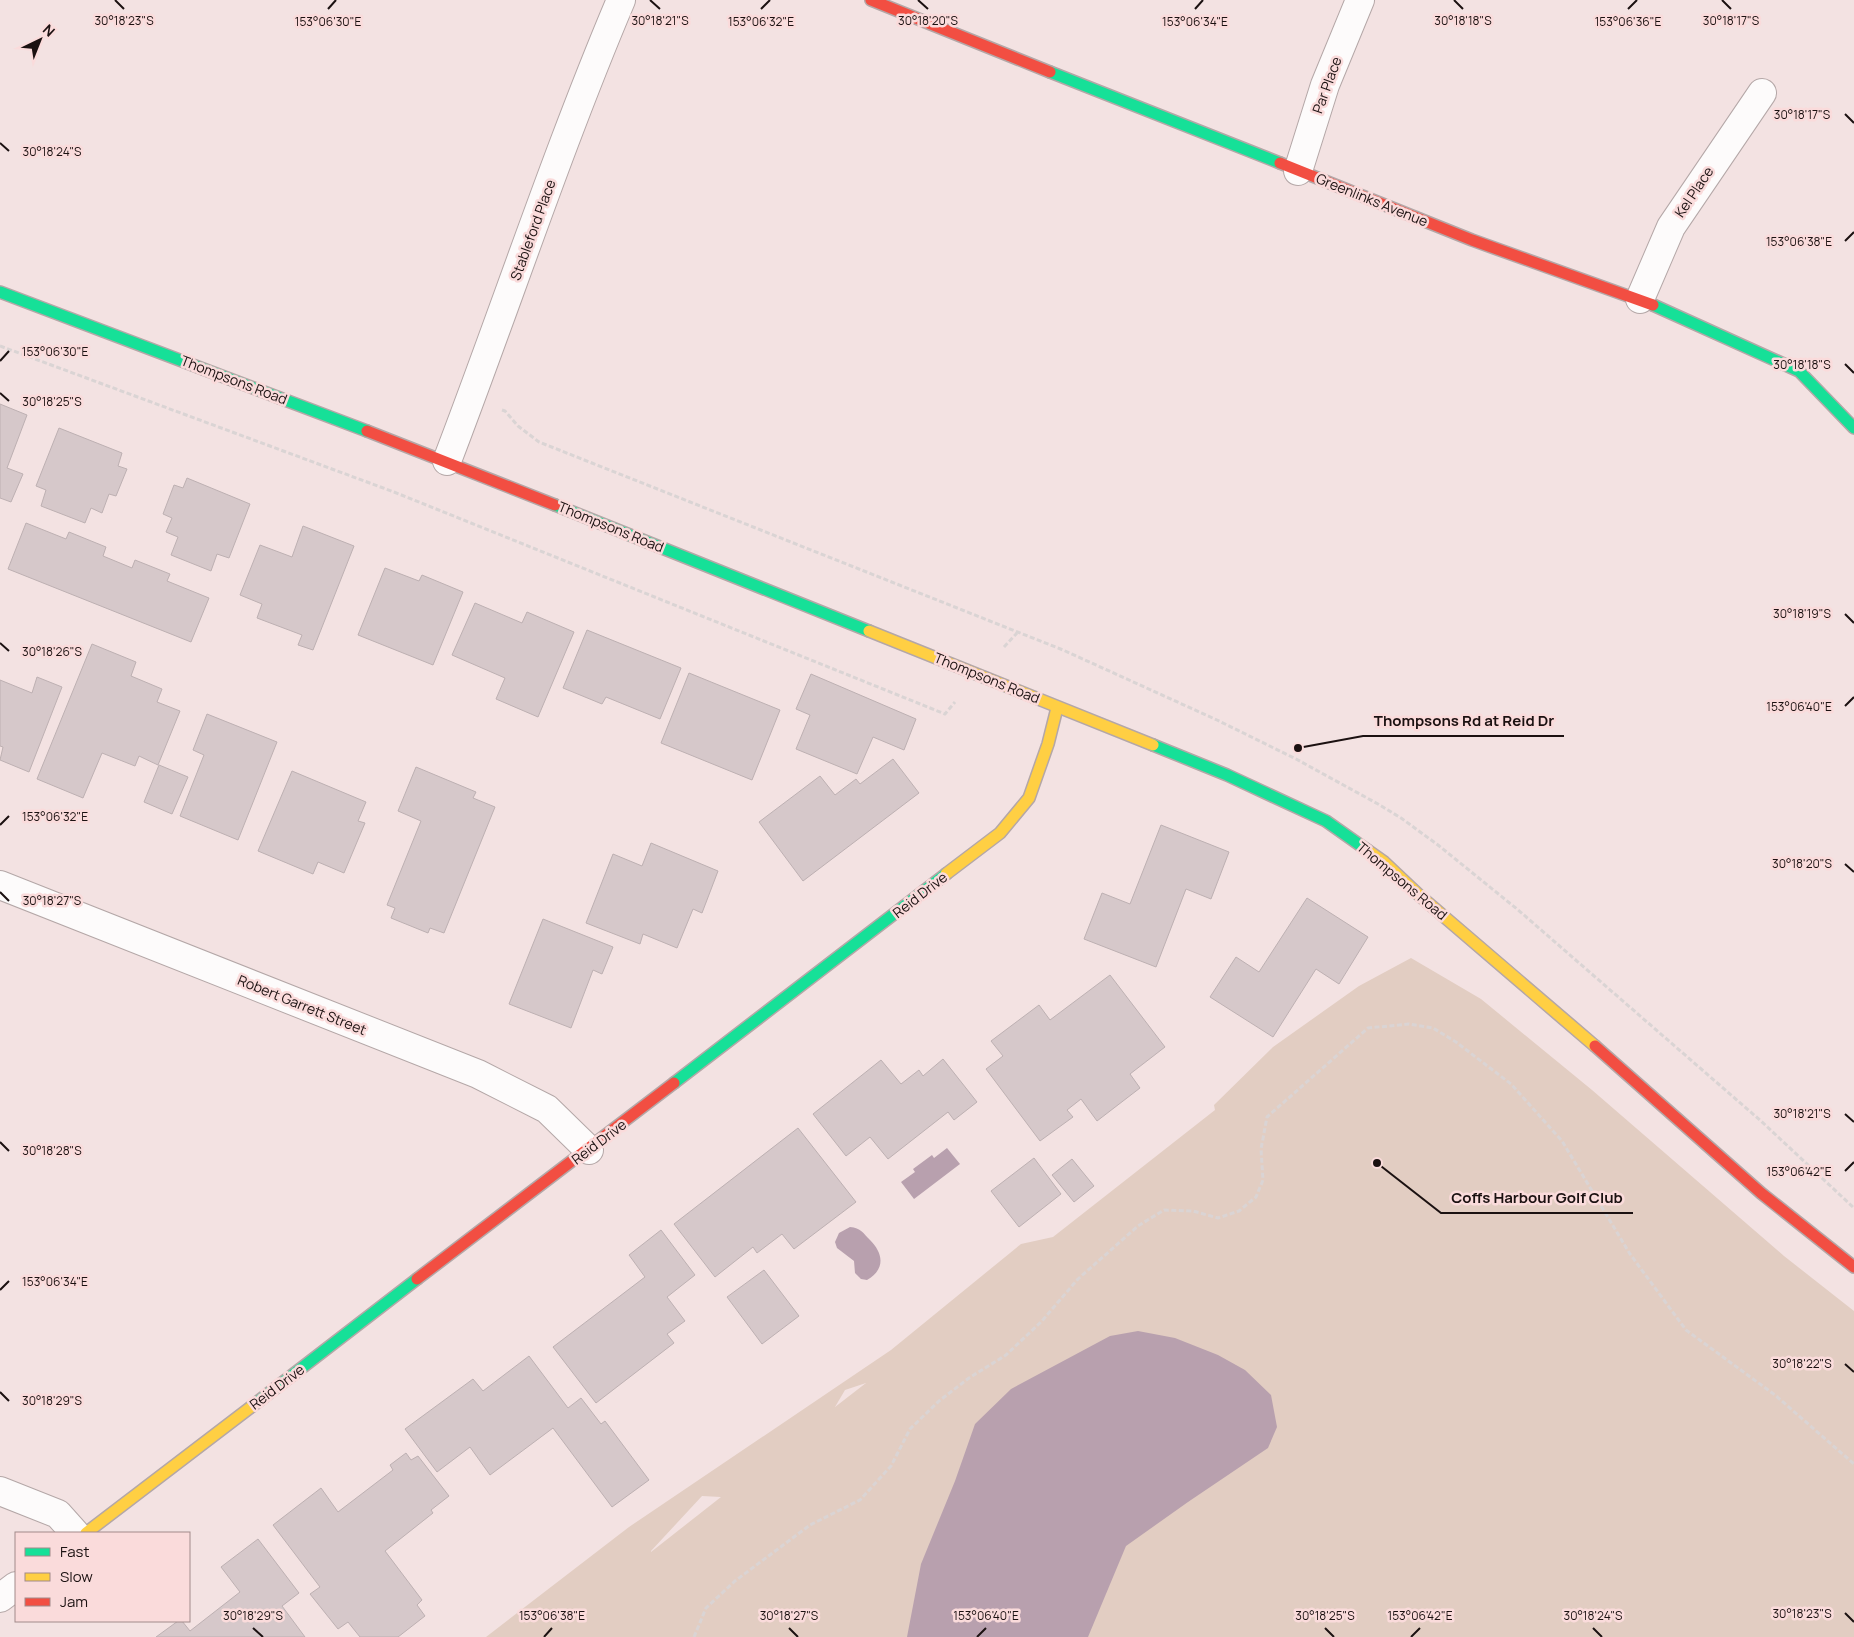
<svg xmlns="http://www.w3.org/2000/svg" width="1854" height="1637" font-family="Manrope,sans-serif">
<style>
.green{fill:#e2cdc2;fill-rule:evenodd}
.water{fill:#b8a0ae}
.building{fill:#d6c8ca;stroke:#bdb0b2}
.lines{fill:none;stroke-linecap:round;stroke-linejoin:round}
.street-casing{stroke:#b4a7a7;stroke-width:30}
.fast-casing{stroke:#b4a7a7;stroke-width:14}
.slow-casing{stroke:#b4a7a7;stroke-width:14}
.jam-casing{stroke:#b4a7a7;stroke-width:14}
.path{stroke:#dad4d4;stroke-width:3;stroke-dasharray:5 2.5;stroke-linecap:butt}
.street{stroke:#fdfbfb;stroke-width:28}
.fast{stroke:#16e098;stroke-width:11}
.slow{stroke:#ffcf43;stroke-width:11}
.jam{stroke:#f24e42;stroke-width:11}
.ticks{fill:none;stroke:#1b1111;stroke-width:2}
.labels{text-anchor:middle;stroke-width:5;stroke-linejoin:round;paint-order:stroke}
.street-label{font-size:14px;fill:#1b1111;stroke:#fadbdb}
.ticks-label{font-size:12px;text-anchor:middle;fill:#1b1111;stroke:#fadbdb;stroke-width:5;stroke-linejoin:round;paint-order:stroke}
.leader{fill:none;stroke:#1b1111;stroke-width:2}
.callout-dot{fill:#1b1111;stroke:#fadbdb;stroke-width:2}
.callout-label{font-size:15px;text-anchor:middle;font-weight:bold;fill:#1b1111;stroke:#fadbdb;stroke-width:5;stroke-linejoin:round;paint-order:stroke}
</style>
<rect width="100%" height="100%" fill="#f3e2e2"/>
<path class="green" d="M 1411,958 L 1481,999 L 1592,1090 L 1784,1256 L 1854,1311 L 1854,1637 L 486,1637 L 629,1527 L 891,1350 L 1021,1244 L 1053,1237 L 1215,1110 L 1214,1105 L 1273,1047 L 1359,986 ZM 866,1383 L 835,1407 L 845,1390 ZM 702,1496 L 721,1497 L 651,1552 L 651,1551 Z"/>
<g class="water">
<path d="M 947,1148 L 960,1164 L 914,1199 L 901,1182 L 915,1172 L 913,1169 L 932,1155 L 934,1158 Z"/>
<path d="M 850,1227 C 861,1228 863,1233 870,1240 C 883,1253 886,1269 867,1280 L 861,1279 L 855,1273 L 854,1261 L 837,1248 L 835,1242 L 839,1233 Z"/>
<path d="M 1138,1331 L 1175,1338 L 1218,1355 L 1245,1370 L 1271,1395 L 1277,1427 L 1268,1448 L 1188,1502 L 1126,1546 L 1088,1637 L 907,1637 L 921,1564 L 955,1481 L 975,1424 L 1011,1389 L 1110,1336 Z"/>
</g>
<g class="building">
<path d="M 0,404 L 27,415 L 7,468 L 23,474 L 11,502 L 0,498 Z"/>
<path d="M 59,428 L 122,453 L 118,466 L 127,469 L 116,496 L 109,494 L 102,513 L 91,508 L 85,523 L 41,506 L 46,490 L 36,486 Z"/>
<path d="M 187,478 L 250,504 L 229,558 L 217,554 L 211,571 L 171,555 L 178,537 L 166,532 L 172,518 L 163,514 L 174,485 L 183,488 Z"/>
<path d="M 26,523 L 66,539 L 69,532 L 106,547 L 103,556 L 132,568 L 135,560 L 170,574 L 167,581 L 209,598 L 191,642 L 8,569 Z"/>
<path d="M 303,526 L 354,546 L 313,650 L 298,645 L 302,635 L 257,618 L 262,604 L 240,595 L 260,545 L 292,557 Z"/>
<path d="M 385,568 L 419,581 L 422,575 L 463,592 L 433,665 L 358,635 Z"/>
<path d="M 475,603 L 522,623 L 527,612 L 574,632 L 538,717 L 496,699 L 505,678 L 452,655 Z"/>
<path d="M 587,630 L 681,668 L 660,719 L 606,697 L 602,704 L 563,688 Z"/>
<path d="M 92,644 L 136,662 L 131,676 L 162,689 L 157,702 L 180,711 L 158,765 L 139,756 L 135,766 L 102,753 L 83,798 L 37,779 Z"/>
<path d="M 689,673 L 780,710 L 752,780 L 661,743 Z"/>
<path d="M 811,674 L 916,719 L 904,750 L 873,737 L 857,774 L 796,749 L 810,715 L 796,709 Z"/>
<path d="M 37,677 L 62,687 L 29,772 L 0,760 L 3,747 L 0,746 L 0,680 L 32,693 Z"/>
<path d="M 207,714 L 277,742 L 238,840 L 180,816 L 204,755 L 193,750 Z"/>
<path d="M 893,759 L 919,793 L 803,881 L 759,822 L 820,776 L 835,795 L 856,779 L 860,784 Z"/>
<path d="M 159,765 L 188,777 L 172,814 L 144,802 Z"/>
<path d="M 416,767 L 476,792 L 473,798 L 495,807 L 444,933 L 430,928 L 428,933 L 391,918 L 395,908 L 387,905 L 421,821 L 398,811 Z"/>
<path d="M 292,771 L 366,802 L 358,821 L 365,823 L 344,873 L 318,862 L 313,874 L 258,851 Z"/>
<path d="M 1161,825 L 1229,852 L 1211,899 L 1186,889 L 1156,967 L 1084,939 L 1102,893 L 1130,904 Z"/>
<path d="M 651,843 L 718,871 L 702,913 L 693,909 L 677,948 L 643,934 L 640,944 L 586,923 L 613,854 L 642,866 Z"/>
<path d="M 1307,898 L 1368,937 L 1339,984 L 1316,969 L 1273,1037 L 1210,997 L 1236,957 L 1259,972 Z"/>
<path d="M 543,919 L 613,947 L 602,974 L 593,970 L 571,1028 L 509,1004 Z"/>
<path d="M 1110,975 L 1165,1047 L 1130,1074 L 1140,1088 L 1097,1121 L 1081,1099 L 1067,1110 L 1073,1117 L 1040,1141 L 986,1069 L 1003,1056 L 991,1041 L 1039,1005 L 1050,1020 Z"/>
<path d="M 943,1059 L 977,1102 L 954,1120 L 948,1112 L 888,1159 L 870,1137 L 846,1156 L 813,1114 L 881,1060 L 901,1084 L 919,1070 L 923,1076 Z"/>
<path d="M 798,1128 L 856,1202 L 794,1249 L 782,1234 L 757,1253 L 753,1247 L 715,1277 L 674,1224 Z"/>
<path d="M 1034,1158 L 1061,1194 L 1019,1227 L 991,1191 Z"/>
<path d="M 1072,1159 L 1094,1186 L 1074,1202 L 1052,1175 Z"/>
<path d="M 661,1230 L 695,1275 L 667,1297 L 685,1321 L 667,1334 L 674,1343 L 596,1403 L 553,1347 L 645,1277 L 629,1255 Z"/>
<path d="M 764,1270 L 799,1316 L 762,1344 L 727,1297 Z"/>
<path d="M 529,1356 L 568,1408 L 581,1398 L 601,1424 L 605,1421 L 649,1480 L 612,1507 L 553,1428 L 490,1475 L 470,1447 L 437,1472 L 405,1429 L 473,1379 L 483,1391 Z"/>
<path d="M 406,1453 L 411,1460 L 418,1456 L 449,1496 L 431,1510 L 433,1513 L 385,1551 L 422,1600 L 417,1605 L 425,1616 L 398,1637 L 360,1637 L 348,1622 L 338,1629 L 310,1594 L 320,1587 L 273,1525 L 321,1488 L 338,1512 L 393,1470 L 390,1465 Z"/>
<path d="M 258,1539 L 299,1593 L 282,1606 L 305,1637 L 156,1637 L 178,1621 L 182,1621 L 190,1631 L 240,1592 L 221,1567 Z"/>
</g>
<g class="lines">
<defs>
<g id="street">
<path d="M 1298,171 L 1325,85 L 1360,0"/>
<path d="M 1640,299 L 1671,227 L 1762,93"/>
<path d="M 447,461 C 506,307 557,151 621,0"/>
<path d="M 0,885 L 478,1074 L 547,1109 L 589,1150"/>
<path d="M 0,1491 L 58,1514 L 75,1533"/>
<path d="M 0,1598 L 16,1586"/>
</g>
<g id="fast">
<path d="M 1050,72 L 1280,163"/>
<path d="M 0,292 L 367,431"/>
<path d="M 1653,305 L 1799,371 L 1854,428"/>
<path d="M 555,505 L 869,631"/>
<path d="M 1153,745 L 1227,775 L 1326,821 L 1367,850"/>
<path d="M 674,1083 L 946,874"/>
<path d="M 251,1407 L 417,1279"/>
</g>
<g id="slow">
<path d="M 869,631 L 1153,745"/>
<path d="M 1367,850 L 1384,862 L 1420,896 L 1595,1046"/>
<path d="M 946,874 L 1000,833 L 1029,798 L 1048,744 L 1057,708"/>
<path d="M 86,1533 L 251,1407"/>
</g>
<g id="jam">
<path d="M 871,0 L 1050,72"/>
<path d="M 1280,163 L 1472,240 L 1653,305"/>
<path d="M 367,431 L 555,505"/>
<path d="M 1595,1046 L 1761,1193 L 1854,1267"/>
<path d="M 417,1279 L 674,1083"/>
</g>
</defs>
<use href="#street" class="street-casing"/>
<use href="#fast" class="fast-casing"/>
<use href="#slow" class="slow-casing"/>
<use href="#jam" class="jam-casing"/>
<g class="path">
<path d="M 0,346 L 394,492 L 945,714 L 955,702"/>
<path d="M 502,410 L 505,411 L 518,426 L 539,442 L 1063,650 L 1217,720 L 1296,759 L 1378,804 L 1401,818 L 1438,845 L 1517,909 L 1761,1121 L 1854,1208"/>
<path d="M 1004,647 L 1017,633"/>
<path d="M 694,1637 L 706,1608 L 735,1581 L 810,1525 L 860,1500 L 891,1466 L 910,1429 L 939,1401 L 969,1378 L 1006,1355 L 1041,1322 L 1078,1279 L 1138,1226 L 1164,1210 L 1193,1211 L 1218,1218 L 1239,1211 L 1256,1197 L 1263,1180 L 1261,1149 L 1267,1117 L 1368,1028 L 1409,1024 L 1433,1028 L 1456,1042 L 1511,1084 L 1562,1141 L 1630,1254 L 1686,1330 L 1775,1395 L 1854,1464"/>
</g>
<use href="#street" class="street"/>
<use href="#fast" class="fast"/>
<use href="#slow" class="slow"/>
<use href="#jam" class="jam"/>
</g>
<path class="ticks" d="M 115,0 L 124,9M 650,0 L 660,9M 918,0 L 928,9M 1454,0 L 1463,9M 1722,0 L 1731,9M 328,9 L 336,0M 761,9 L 770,0M 1195,9 L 1203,0M 1628,9 L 1637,0M 1845,114 L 1854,123M 0,143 L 9,151M 1845,241 L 1854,232M 0,361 L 9,351M 1845,364 L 1854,373M 0,393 L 9,401M 1845,614 L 1854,623M 0,643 L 9,651M 1845,706 L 1854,697M 0,825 L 9,816M 1845,864 L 1854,872M 0,892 L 9,901M 1845,1114 L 1854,1122M 0,1142 L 9,1151M 1845,1171 L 1854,1162M 0,1290 L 9,1281M 1845,1364 L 1854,1372M 0,1392 L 9,1401M 1845,1613 L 1854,1622M 253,1628 L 263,1637M 789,1628 L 798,1637M 1325,1628 L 1334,1637M 1593,1628 L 1602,1637M 544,1637 L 552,1628M 977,1637 L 986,1628M 1411,1637 L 1420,1628"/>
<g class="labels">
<g class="street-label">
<text transform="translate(1327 85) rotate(-70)" y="5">Par Place</text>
<text transform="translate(1694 192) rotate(-56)" y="5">Kel Place</text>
<text transform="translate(1372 200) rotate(22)" y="5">Greenlinks Avenue</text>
<text transform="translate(533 230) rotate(-70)" y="5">Stableford Place</text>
<text transform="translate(234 380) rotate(21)" y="5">Thompsons Road</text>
<text transform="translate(611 527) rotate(22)" y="5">Thompsons Road</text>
<text transform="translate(987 678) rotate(22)" y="5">Thompsons Road</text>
<text transform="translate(1402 881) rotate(40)" y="5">Thompsons Road</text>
<text transform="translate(920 895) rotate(-38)" y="5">Reid Drive</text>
<text transform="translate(302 1005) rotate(22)" y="5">Robert Garrett Street</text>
<text transform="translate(599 1142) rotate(-37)" y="5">Reid Drive</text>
<text transform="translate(277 1387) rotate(-37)" y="5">Reid Drive</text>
</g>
</g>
<g class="ticks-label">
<text x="1731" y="25">30°18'17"S</text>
<text x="1463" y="25">30°18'18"S</text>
<text x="124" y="25">30°18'23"S</text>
<text x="660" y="25">30°18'21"S</text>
<text x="928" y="25">30°18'20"S</text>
<text x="328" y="26">153°06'30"E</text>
<text x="761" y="26">153°06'32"E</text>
<text x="1195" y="26">153°06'34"E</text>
<text x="1628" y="26">153°06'36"E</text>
<text x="1802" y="119">30°18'17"S</text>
<text x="52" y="156">30°18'24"S</text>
<text x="1799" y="246">153°06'38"E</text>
<text x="55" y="356">153°06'30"E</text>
<text x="1802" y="369">30°18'18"S</text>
<text x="52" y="406">30°18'25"S</text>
<text x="1802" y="618">30°18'19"S</text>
<text x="52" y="656">30°18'26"S</text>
<text x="1799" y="711">153°06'40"E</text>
<text x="55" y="821">153°06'32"E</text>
<text x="1802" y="868">30°18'20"S</text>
<text x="52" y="905">30°18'27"S</text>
<text x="1802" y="1118">30°18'21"S</text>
<text x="52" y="1155">30°18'28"S</text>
<text x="1799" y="1176">153°06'42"E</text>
<text x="55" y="1286">153°06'34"E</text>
<text x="1802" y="1368">30°18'22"S</text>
<text x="52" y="1405">30°18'29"S</text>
<text x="1802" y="1618">30°18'23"S</text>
<text x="552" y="1620">153°06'38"E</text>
<text x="986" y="1620">153°06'40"E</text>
<text x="1420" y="1620">153°06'42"E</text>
<text x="253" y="1620">30°18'29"S</text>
<text x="789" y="1620">30°18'27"S</text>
<text x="1325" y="1620">30°18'25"S</text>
<text x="1593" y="1620">30°18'24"S</text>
</g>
<path class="leader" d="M1298 748L1363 736H1564M1377 1163L1441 1213H1633"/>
<g class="callout-dot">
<circle cx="1298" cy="748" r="5"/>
<circle cx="1377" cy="1163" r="5"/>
</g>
<g class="callout-label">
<text x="1464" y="726">Thompsons Rd at Reid Dr</text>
<text x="1537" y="1203">Coffs Harbour Golf Club</text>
</g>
<rect x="15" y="1532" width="175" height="90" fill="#fadbdb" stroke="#a18a8a"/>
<rect x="25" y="1548" width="25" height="8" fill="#16e098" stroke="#a18a8a"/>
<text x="60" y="1557" font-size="15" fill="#1b1111">Fast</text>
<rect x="25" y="1573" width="25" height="8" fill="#ffcf43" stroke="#a18a8a"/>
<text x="60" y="1582" font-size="15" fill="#1b1111">Slow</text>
<rect x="25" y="1598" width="25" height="8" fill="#f24e42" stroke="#a18a8a"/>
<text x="60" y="1607" font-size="15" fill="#1b1111">Jam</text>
<g transform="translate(40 40) rotate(43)" stroke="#fadbdb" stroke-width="4" paint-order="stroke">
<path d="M0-4L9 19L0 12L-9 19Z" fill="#1b1111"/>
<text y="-8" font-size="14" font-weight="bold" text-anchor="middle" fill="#1b1111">N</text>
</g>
</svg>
